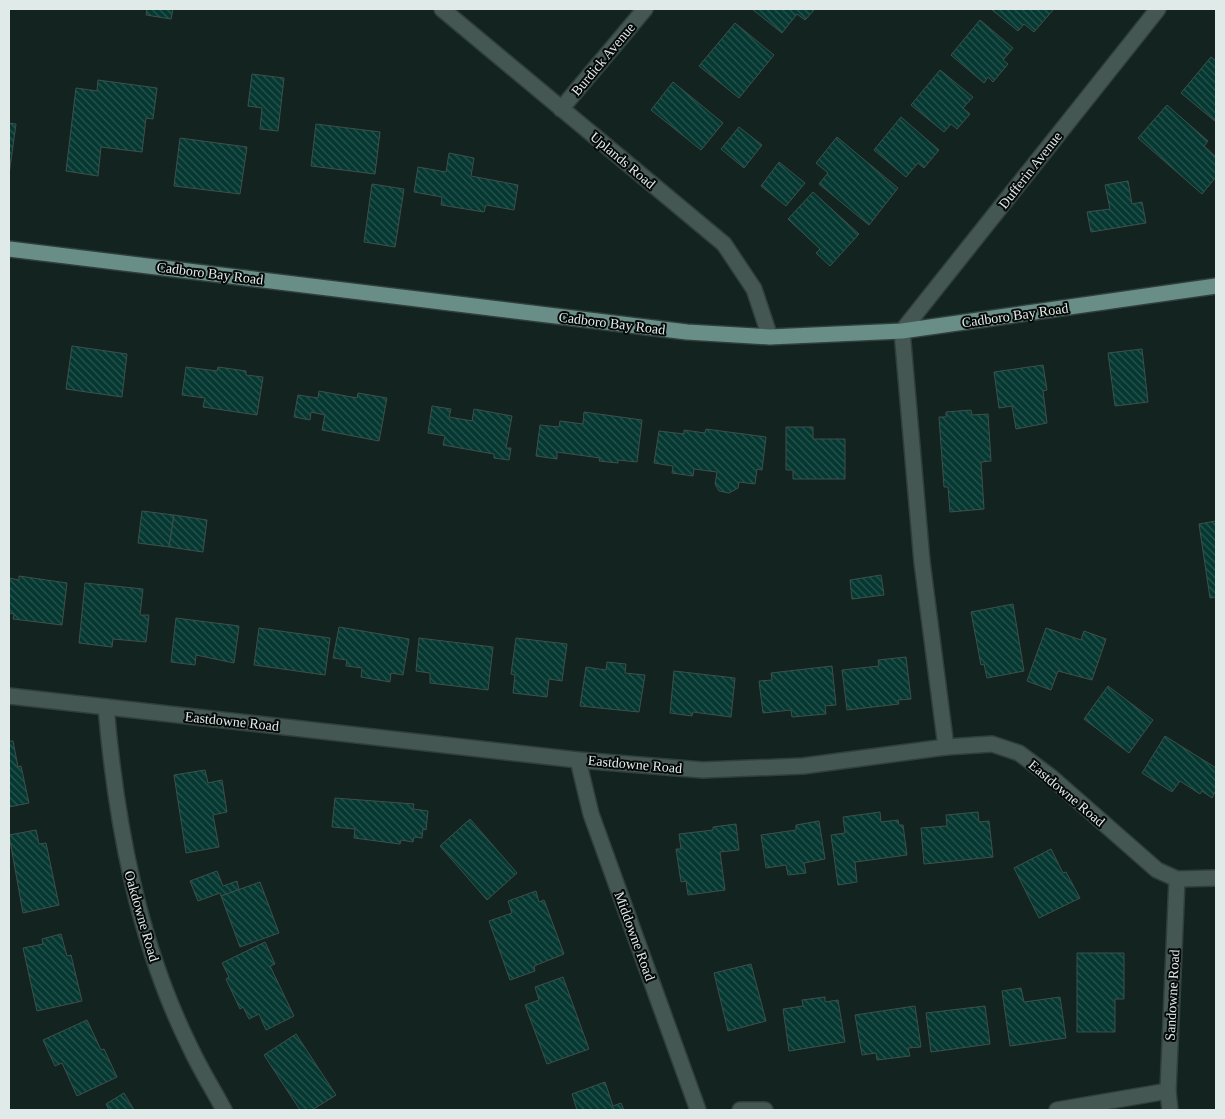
<svg xmlns="http://www.w3.org/2000/svg" width="1225" height="1119" font-family="'Times New Roman',serif">
<style>
.building{fill:url(#building-back-hatch);stroke:#3e4f4c}
.lines{fill:none;stroke-linecap:round;stroke-linejoin:round}
.minor-casing{stroke:#303f3c;stroke-width:18}
.major-casing{stroke:#303f3c;stroke-width:18}
.minor{stroke:#445753;stroke-width:15}
.major{stroke:#688e87;stroke-width:15}
.labels{text-anchor:middle;stroke-width:4;stroke-linejoin:round;paint-order:stroke}
.street-label{font-size:14px;fill:#e0eae8;stroke:#050a09}
</style>
<defs>
<pattern id="building-back-hatch" width="6" height="6" patternUnits="userSpaceOnUse" patternTransform="scale(1.25)"><rect width="6" height="6" fill="#063832"/><path d="M-1 5l2 2M0 0l6 6M5-1l2 2" fill="none" stroke="#2a5550"/></pattern>
</defs>
<rect width="100%" height="100%" fill="#132320"/>
<g class="building">
<path d="M 147,9 L 173,9 L 171,19 L 146,15 Z"/>
<path d="M 752,9 L 815,9 L 805,20 L 797,14 L 782,33 Z"/>
<path d="M 991,9 L 1052,9 L 1053,10 L 1034,32 L 1024,24 L 1018,31 Z"/>
<path d="M 980,20 L 1013,48 L 1003,60 L 1008,64 L 993,82 L 988,77 L 984,83 L 951,55 Z"/>
<path d="M 735,23 L 774,55 L 739,98 L 699,66 Z"/>
<path d="M 1211,57 L 1216,61 L 1216,122 L 1181,93 Z"/>
<path d="M 940,70 L 973,97 L 963,108 L 970,114 L 957,129 L 951,124 L 944,132 L 911,105 Z"/>
<path d="M 252,74 L 284,78 L 278,131 L 260,129 L 262,108 L 248,106 Z"/>
<path d="M 98,80 L 157,88 L 153,119 L 146,118 L 142,152 L 101,147 L 98,176 L 66,171 L 76,88 L 97,91 Z"/>
<path d="M 673,82 L 723,123 L 701,150 L 651,110 Z"/>
<path d="M 1167,105 L 1208,141 L 1204,146 L 1216,157 L 1216,177 L 1202,194 L 1138,138 Z"/>
<path d="M 901,117 L 939,150 L 924,168 L 918,163 L 906,177 L 874,150 Z"/>
<path d="M 9,123 L 16,124 L 9,175 Z"/>
<path d="M 316,124 L 380,132 L 375,174 L 311,166 Z"/>
<path d="M 739,127 L 762,145 L 744,168 L 721,149 Z"/>
<path d="M 837,137 L 898,188 L 869,225 L 819,184 L 828,173 L 816,163 Z"/>
<path d="M 180,138 L 247,147 L 240,194 L 174,186 Z"/>
<path d="M 449,153 L 474,158 L 471,176 L 518,185 L 514,210 L 486,205 L 484,212 L 441,205 L 442,197 L 414,192 L 418,167 L 446,172 Z"/>
<path d="M 779,162 L 805,183 L 786,206 L 761,186 Z"/>
<path d="M 1128,181 L 1132,204 L 1142,202 L 1146,223 L 1091,232 L 1087,212 L 1110,209 L 1105,185 Z"/>
<path d="M 372,184 L 404,189 L 395,247 L 364,242 Z"/>
<path d="M 813,192 L 859,234 L 830,266 L 816,253 L 820,249 L 788,219 Z"/>
<path d="M 72,346 L 127,354 L 122,397 L 66,389 Z"/>
<path d="M 1142,349 L 1148,402 L 1115,406 L 1108,353 Z"/>
<path d="M 1043,365 L 1047,390 L 1043,391 L 1047,423 L 1016,429 L 1012,406 L 999,408 L 994,372 Z"/>
<path d="M 186,367 L 217,371 L 218,367 L 246,371 L 246,375 L 263,377 L 257,415 L 203,407 L 205,398 L 182,395 Z"/>
<path d="M 319,391 L 357,398 L 358,393 L 387,398 L 379,441 L 322,430 L 325,415 L 311,412 L 310,420 L 294,417 L 298,395 L 318,398 Z"/>
<path d="M 432,406 L 451,409 L 449,417 L 472,421 L 474,409 L 512,416 L 506,448 L 511,448 L 509,460 L 494,458 L 494,454 L 443,445 L 445,436 L 428,433 Z"/>
<path d="M 971,410 L 972,415 L 988,414 L 991,461 L 981,462 L 984,509 L 950,512 L 948,487 L 944,487 L 939,417 L 946,417 L 946,412 Z"/>
<path d="M 584,412 L 642,420 L 637,462 L 618,460 L 618,463 L 599,461 L 600,458 L 557,452 L 557,459 L 536,456 L 540,425 L 559,427 L 560,421 L 583,424 Z"/>
<path d="M 786,427 L 813,427 L 813,439 L 845,439 L 845,479 L 793,479 L 793,470 L 786,470 Z"/>
<path d="M 706,429 L 766,437 L 762,470 L 757,469 L 755,484 L 739,482 L 738,488 L 729,493 L 719,491 L 715,484 L 717,472 L 694,469 L 693,476 L 672,473 L 673,466 L 654,463 L 659,431 L 684,434 L 684,430 L 705,433 Z"/>
<path d="M 142,511 L 174,515 L 169,547 L 138,543 Z"/>
<path d="M 174,515 L 207,520 L 203,552 L 169,547 Z"/>
<path d="M 1216,521 L 1216,597 L 1210,598 L 1199,524 Z"/>
<path d="M 881,575 L 884,595 L 852,599 L 850,580 Z"/>
<path d="M 19,576 L 67,583 L 62,625 L 13,619 L 14,614 L 9,613 L 9,578 L 19,580 Z"/>
<path d="M 85,583 L 143,589 L 140,615 L 149,615 L 146,642 L 113,639 L 112,647 L 79,643 Z"/>
<path d="M 1013,604 L 1024,671 L 987,678 L 984,664 L 981,665 L 971,612 Z"/>
<path d="M 176,618 L 239,626 L 234,663 L 196,655 L 195,665 L 171,662 Z"/>
<path d="M 339,627 L 409,639 L 403,675 L 391,673 L 390,682 L 361,677 L 362,668 L 346,666 L 347,660 L 333,658 Z"/>
<path d="M 259,628 L 330,638 L 325,675 L 254,665 Z"/>
<path d="M 1046,628 L 1081,640 L 1084,631 L 1106,639 L 1092,680 L 1058,671 L 1051,690 L 1027,681 Z"/>
<path d="M 419,638 L 493,647 L 488,690 L 430,683 L 430,673 L 416,671 Z"/>
<path d="M 516,638 L 567,644 L 562,681 L 549,679 L 547,697 L 513,693 L 515,675 L 511,674 Z"/>
<path d="M 906,657 L 911,699 L 898,700 L 899,704 L 847,710 L 842,670 L 879,666 L 878,660 Z"/>
<path d="M 607,662 L 626,664 L 625,673 L 645,675 L 639,712 L 580,706 L 586,667 L 606,670 Z"/>
<path d="M 832,666 L 836,705 L 825,706 L 826,714 L 792,717 L 791,710 L 763,713 L 759,681 L 772,680 L 771,673 Z"/>
<path d="M 674,671 L 735,678 L 731,717 L 693,712 L 692,716 L 670,713 Z"/>
<path d="M 1108,686 L 1153,720 L 1129,753 L 1084,719 Z"/>
<path d="M 1165,736 L 1216,768 L 1216,790 L 1212,798 L 1202,791 L 1200,794 L 1180,781 L 1172,792 L 1142,773 Z"/>
<path d="M 9,741 L 13,741 L 18,767 L 21,766 L 29,803 L 9,807 Z"/>
<path d="M 205,770 L 208,783 L 222,780 L 227,812 L 213,815 L 219,847 L 186,853 L 174,775 Z"/>
<path d="M 335,798 L 414,804 L 413,809 L 428,811 L 426,830 L 423,829 L 422,838 L 414,837 L 413,842 L 401,840 L 400,844 L 354,838 L 355,829 L 332,827 Z"/>
<path d="M 880,812 L 881,822 L 898,820 L 899,825 L 903,825 L 907,855 L 855,862 L 857,882 L 838,885 L 831,835 L 845,833 L 843,817 Z"/>
<path d="M 978,812 L 979,822 L 989,821 L 993,857 L 924,864 L 921,828 L 947,826 L 946,815 Z"/>
<path d="M 470,819 L 517,873 L 487,900 L 440,846 Z"/>
<path d="M 819,821 L 825,859 L 804,863 L 806,873 L 788,875 L 786,865 L 766,868 L 761,835 L 796,830 L 796,825 Z"/>
<path d="M 736,824 L 739,850 L 720,852 L 725,890 L 688,895 L 686,881 L 681,882 L 676,849 L 681,849 L 679,834 L 713,830 L 713,827 Z"/>
<path d="M 36,830 L 39,844 L 46,843 L 59,905 L 23,913 L 9,835 Z"/>
<path d="M 1051,849 L 1063,873 L 1066,872 L 1080,898 L 1039,918 L 1014,868 Z"/>
<path d="M 217,871 L 223,886 L 237,881 L 239,890 L 221,896 L 220,893 L 198,901 L 190,881 Z"/>
<path d="M 260,882 L 279,933 L 240,947 L 221,896 Z"/>
<path d="M 536,891 L 539,902 L 544,900 L 564,954 L 534,966 L 535,971 L 510,980 L 489,921 L 512,913 L 508,901 Z"/>
<path d="M 61,934 L 67,956 L 71,955 L 82,1001 L 37,1011 L 23,948 L 43,944 L 42,939 Z"/>
<path d="M 265,942 L 275,964 L 270,966 L 294,1016 L 266,1030 L 259,1014 L 249,1019 L 243,1007 L 240,1009 L 226,979 L 229,977 L 222,963 Z"/>
<path d="M 1077,953 L 1124,953 L 1124,999 L 1115,999 L 1115,1032 L 1077,1032 Z"/>
<path d="M 751,964 L 766,1021 L 728,1031 L 714,973 Z"/>
<path d="M 563,977 L 589,1049 L 547,1064 L 525,1005 L 539,1000 L 535,987 Z"/>
<path d="M 1021,988 L 1024,1002 L 1060,997 L 1066,1038 L 1010,1046 L 1002,991 Z"/>
<path d="M 825,997 L 825,1002 L 838,1000 L 845,1042 L 789,1051 L 783,1009 L 803,1006 L 802,1000 Z"/>
<path d="M 915,1006 L 921,1047 L 908,1048 L 910,1056 L 877,1060 L 876,1053 L 862,1055 L 855,1015 Z"/>
<path d="M 985,1006 L 990,1044 L 931,1052 L 926,1013 Z"/>
<path d="M 87,1020 L 101,1050 L 104,1049 L 117,1077 L 77,1096 L 62,1063 L 55,1066 L 43,1040 Z"/>
<path d="M 296,1034 L 336,1095 L 312,1110 L 300,1110 L 264,1055 Z"/>
<path d="M 605,1082 L 613,1106 L 621,1103 L 624,1110 L 577,1110 L 572,1094 Z"/>
<path d="M 124,1093 L 134,1110 L 109,1110 L 106,1104 Z"/>
</g>
<g class="lines">
<defs>
<g id="minor">
<path d="M 442,9 L 724,244 L 754,289 L 770,337"/>
<path d="M 561,109 L 645,9"/>
<path d="M 9,696 L 578,760 L 703,770 L 803,766 L 946,747 L 992,744 L 1019,753 L 1051,777 L 1157,870 L 1177,879 L 1216,878"/>
<path d="M 106,707 C 116,823 138,942 190,1047 C 200,1069 213,1089 224,1110"/>
<path d="M 946,747 L 922,562 L 902,331 L 1158,9"/>
<path d="M 578,760 L 591,814 L 698,1110"/>
<path d="M 740,1110 L 765,1110"/>
<path d="M 1057,1110 L 1168,1091"/>
<path d="M 1170,1110 L 1168,1091 L 1177,879"/>
</g>
<path id="major" d="M 9,249 L 687,332 L 770,337 L 902,331 L 1216,286"/>
</defs>
<use href="#minor" class="minor-casing"/>
<use href="#major" class="major-casing"/>
<use href="#minor" class="minor"/>
<use href="#major" class="major"/>
</g>
<g class="labels">
<g class="street-label">
<text transform="translate(603 59) rotate(-50)" y="5">Burdick Avenue</text>
<text transform="translate(623 160) rotate(40)" y="5">Uplands Road</text>
<text transform="translate(1030 170) rotate(-52)" y="5">Dufferin Avenue</text>
<text transform="translate(210 273) rotate(7)" y="5">Cadboro Bay Road</text>
<text transform="translate(1015 315) rotate(-8)" y="5">Cadboro Bay Road</text>
<text transform="translate(612 323) rotate(7)" y="5">Cadboro Bay Road</text>
<text transform="translate(232 721) rotate(6)" y="5">Eastdowne Road</text>
<text transform="translate(635 764) rotate(5)" y="5">Eastdowne Road</text>
<text transform="translate(1067 793) rotate(40)" y="5">Eastdowne Road</text>
<text transform="translate(142 916) rotate(74)" y="5">Oakdowne Road</text>
<text transform="translate(635 936) rotate(70)" y="5">Middowne Road</text>
<text transform="translate(1172 995) rotate(-87)" y="5">Sandowne Road</text>
</g>
</g>
<rect width="1225" height="1119" fill="none" stroke="#e0eae8" stroke-width="20"/>
</svg>
